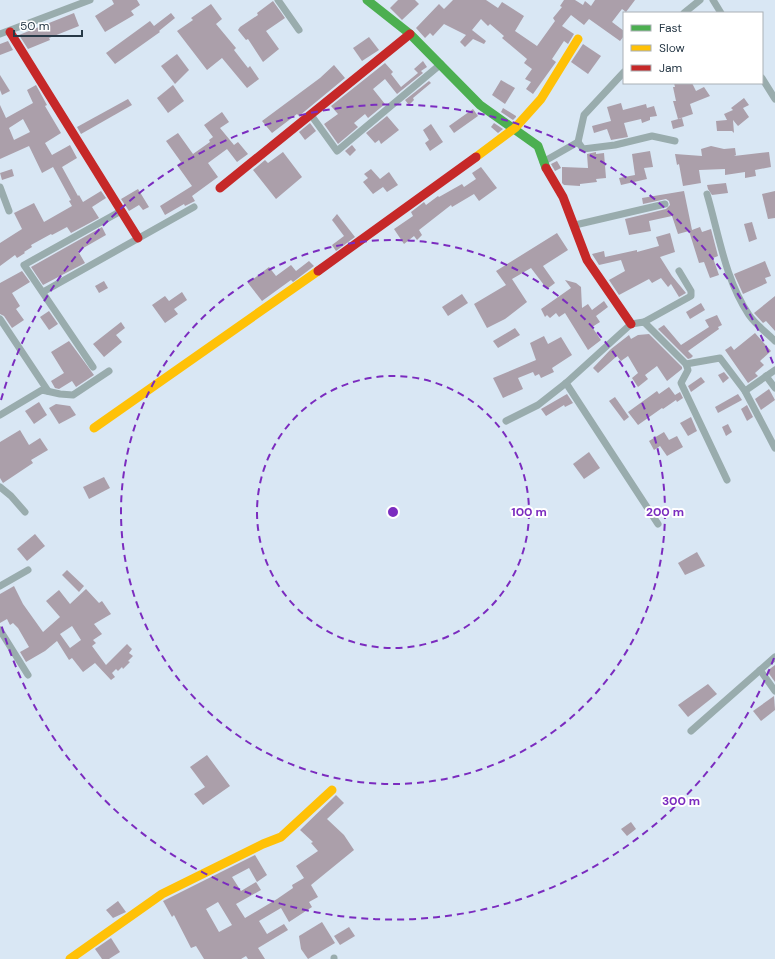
<svg xmlns="http://www.w3.org/2000/svg" width="775" height="959" font-family="'DM Sans',sans-serif">
<style>
.building{fill:#ab9faa;fill-rule:evenodd}
.lines{fill:none;stroke-linecap:round;stroke-linejoin:round}
.street{stroke:#99acad;stroke-width:7}
.fast{stroke:#4caf50;stroke-width:9}
.slow{stroke:#ffc107;stroke-width:9}
.jam{stroke:#c62828;stroke-width:9}
.ring{fill:none;stroke:#7b2cbf;stroke-width:2;stroke-dasharray:7 5}
.centre{fill:#7b2cbf;stroke:#fff;stroke-width:2}
.ring-label{font-size:12px;text-anchor:middle;font-weight:bold;fill:#7b2cbf;stroke:#fff;stroke-width:4;stroke-linejoin:round;paint-order:stroke}
</style>
<rect width="100%" height="100%" fill="#d9e7f4"/>
<g class="building">
<path d="M 112,0 L 137,0 L 140,5 L 131,11 L 134,15 L 105,32 L 95,16 L 114,4 Z"/>
<path d="M 398,0 L 415,0 L 419,4 L 402,20 L 390,8 Z"/>
<path d="M 453,0 L 486,0 L 498,8 L 502,2 L 524,16 L 515,31 L 537,46 L 555,21 L 553,18 L 562,7 L 560,6 L 564,0 L 575,0 L 583,5 L 585,1 L 591,6 L 595,0 L 635,0 L 626,12 L 622,9 L 612,22 L 624,31 L 624,36 L 620,41 L 589,19 L 584,25 L 571,15 L 562,26 L 574,34 L 568,44 L 564,41 L 552,59 L 556,62 L 533,94 L 526,89 L 531,82 L 525,79 L 532,69 L 524,63 L 527,59 L 502,38 L 504,36 L 490,24 L 488,26 L 481,19 L 472,30 L 486,41 L 484,44 L 473,39 L 465,47 L 460,42 L 466,35 L 444,24 L 433,36 L 430,33 L 425,38 L 416,28 L 439,4 L 444,9 Z"/>
<path d="M 273,1 L 285,18 L 266,31 L 279,49 L 263,62 L 248,39 L 246,40 L 238,30 L 240,27 L 258,15 L 257,13 Z"/>
<path d="M 211,4 L 222,19 L 216,24 L 236,48 L 234,50 L 248,68 L 250,66 L 259,79 L 247,88 L 222,58 L 207,70 L 177,31 L 193,20 L 191,18 Z"/>
<path d="M 74,13 L 79,26 L 49,38 L 50,40 L 28,49 L 19,35 Z"/>
<path d="M 171,13 L 175,18 L 159,31 L 160,32 L 115,64 L 106,53 L 150,21 L 154,26 Z"/>
<path d="M 369,37 L 379,50 L 362,61 L 353,48 Z"/>
<path d="M 8,41 L 13,50 L 0,55 L 0,44 Z"/>
<path d="M 583,44 L 601,56 L 588,74 L 571,62 Z"/>
<path d="M 177,54 L 189,70 L 175,84 L 161,66 Z"/>
<path d="M 423,61 L 427,67 L 421,71 L 423,73 L 397,94 L 385,79 L 373,89 L 385,104 L 368,118 L 365,114 L 354,123 L 358,127 L 338,144 L 324,124 L 338,114 L 331,106 L 385,63 L 393,72 L 391,74 L 401,87 L 418,73 L 414,69 Z"/>
<path d="M 334,65 L 345,78 L 299,116 L 297,114 L 272,133 L 262,121 L 320,78 Z"/>
<path d="M 0,75 L 10,91 L 2,95 L 0,90 Z"/>
<path d="M 501,80 L 515,88 L 505,104 L 492,95 Z"/>
<path d="M 429,81 L 431,83 L 413,98 L 414,100 L 409,105 L 405,100 Z"/>
<path d="M 674,83 L 692,83 L 696,91 L 704,87 L 710,96 L 690,104 L 693,114 L 678,119 L 673,101 L 676,101 L 673,87 L 675,87 Z"/>
<path d="M 36,85 L 47,105 L 45,106 L 61,133 L 45,143 L 52,155 L 70,145 L 77,158 L 62,167 L 78,196 L 79,195 L 83,202 L 101,191 L 106,198 L 92,207 L 99,218 L 71,233 L 67,227 L 52,235 L 51,234 L 31,245 L 32,247 L 24,252 L 25,253 L 17,258 L 15,255 L 0,266 L 0,243 L 22,229 L 14,213 L 34,203 L 44,222 L 72,206 L 69,201 L 71,200 L 53,167 L 42,173 L 29,146 L 0,159 L 0,105 L 6,118 L 33,103 L 27,90 ZM 23,119 L 30,132 L 14,140 L 9,128 Z"/>
<path d="M 173,85 L 184,101 L 168,113 L 157,98 Z"/>
<path d="M 744,98 L 749,105 L 743,108 L 749,117 L 738,126 L 733,120 L 734,133 L 732,131 L 717,131 L 716,121 L 727,120 L 724,114 L 733,110 L 731,108 Z"/>
<path d="M 128,99 L 132,105 L 81,134 L 77,127 Z"/>
<path d="M 621,103 L 623,110 L 646,104 L 647,108 L 654,106 L 657,116 L 650,117 L 650,120 L 642,123 L 641,119 L 624,123 L 628,137 L 611,140 L 607,129 L 594,133 L 592,126 L 611,121 L 607,107 Z"/>
<path d="M 503,108 L 516,116 L 516,117 L 513,120 L 501,112 Z"/>
<path d="M 473,109 L 478,116 L 454,133 L 449,126 Z"/>
<path d="M 222,112 L 229,122 L 220,128 L 234,145 L 238,142 L 248,154 L 237,162 L 227,149 L 208,163 L 218,177 L 192,196 L 195,201 L 185,206 L 184,204 L 165,215 L 160,206 L 192,186 L 177,165 L 181,162 L 166,141 L 178,133 L 193,154 L 210,142 L 209,140 L 213,137 L 204,125 Z"/>
<path d="M 387,116 L 399,130 L 381,144 L 379,140 L 375,143 L 366,133 Z"/>
<path d="M 682,118 L 684,126 L 673,129 L 671,121 Z"/>
<path d="M 310,123 L 316,131 L 305,140 L 299,132 Z"/>
<path d="M 494,123 L 503,129 L 498,133 L 491,127 Z"/>
<path d="M 431,124 L 443,142 L 430,151 L 425,143 L 429,140 L 423,130 Z"/>
<path d="M 352,145 L 356,150 L 350,156 L 345,151 Z"/>
<path d="M 711,146 L 724,149 L 735,148 L 736,155 L 734,156 L 769,152 L 771,167 L 755,170 L 756,176 L 745,178 L 745,172 L 725,175 L 725,169 L 699,170 L 701,183 L 683,186 L 679,164 L 677,165 L 675,154 L 702,156 L 701,149 Z"/>
<path d="M 650,151 L 653,167 L 644,168 L 647,179 L 621,185 L 619,178 L 635,175 L 632,154 Z"/>
<path d="M 283,152 L 302,177 L 276,199 L 253,170 L 265,160 L 268,163 Z"/>
<path d="M 596,152 L 596,154 L 604,153 L 606,178 L 596,179 L 597,182 L 580,184 L 580,186 L 564,185 L 562,183 L 562,167 L 588,168 L 587,154 Z"/>
<path d="M 557,161 L 561,168 L 555,171 L 551,164 Z"/>
<path d="M 481,167 L 497,188 L 479,201 L 474,194 L 452,207 L 451,205 L 419,230 L 422,235 L 417,240 L 414,236 L 404,244 L 394,229 L 413,216 L 411,212 L 424,202 L 426,205 L 438,196 L 439,197 L 462,184 L 464,187 L 476,179 L 472,173 Z"/>
<path d="M 12,169 L 14,176 L 2,180 L 0,173 Z"/>
<path d="M 371,169 L 380,179 L 389,172 L 398,185 L 387,192 L 383,187 L 373,194 L 363,182 L 368,178 L 364,174 Z"/>
<path d="M 726,183 L 728,193 L 712,195 L 708,189 L 707,185 Z"/>
<path d="M 138,189 L 149,207 L 143,210 L 139,205 L 129,211 L 121,199 Z"/>
<path d="M 684,191 L 692,230 L 700,227 L 702,232 L 711,229 L 718,256 L 713,258 L 719,275 L 710,278 L 704,262 L 699,263 L 689,231 L 678,234 L 672,216 L 649,221 L 651,231 L 629,235 L 625,219 L 666,209 L 670,205 L 669,201 L 666,199 L 643,204 L 642,198 Z"/>
<path d="M 775,191 L 775,218 L 768,219 L 762,194 Z"/>
<path d="M 337,214 L 355,237 L 336,251 L 332,245 L 344,236 L 332,220 Z"/>
<path d="M 752,222 L 757,239 L 749,242 L 744,224 Z"/>
<path d="M 102,227 L 106,235 L 78,251 L 85,263 L 43,285 L 31,267 Z"/>
<path d="M 557,233 L 568,250 L 543,266 L 555,283 L 547,289 L 531,268 L 512,279 L 527,302 L 505,319 L 487,328 L 474,304 L 506,285 L 496,271 Z"/>
<path d="M 670,233 L 675,252 L 660,257 L 672,276 L 686,293 L 679,297 L 671,284 L 668,287 L 661,278 L 652,283 L 649,279 L 619,295 L 609,280 L 625,271 L 621,260 L 599,265 L 592,254 L 604,251 L 605,257 L 637,250 L 637,252 L 659,246 L 656,237 Z"/>
<path d="M 309,261 L 314,266 L 293,282 L 291,280 L 262,301 L 248,283 L 269,267 L 276,276 L 291,265 L 296,271 Z"/>
<path d="M 765,261 L 771,276 L 765,278 L 767,283 L 743,294 L 734,274 Z"/>
<path d="M 22,271 L 30,282 L 12,293 L 20,306 L 16,309 L 24,320 L 12,328 L 4,316 L 0,314 L 0,283 Z"/>
<path d="M 565,280 L 576,283 L 581,287 L 582,308 L 588,304 L 592,310 L 604,301 L 608,307 L 596,316 L 600,322 L 592,327 L 601,340 L 588,350 L 565,313 L 559,317 L 556,313 L 550,318 L 547,315 L 545,317 L 541,309 L 571,288 Z"/>
<path d="M 104,281 L 108,288 L 99,293 L 95,286 Z"/>
<path d="M 182,292 L 187,300 L 174,309 L 178,314 L 165,323 L 152,305 L 165,296 L 169,301 Z"/>
<path d="M 462,294 L 468,303 L 448,316 L 442,307 Z"/>
<path d="M 775,296 L 775,331 L 766,321 L 763,323 L 754,313 Z"/>
<path d="M 701,303 L 705,310 L 690,319 L 686,312 Z"/>
<path d="M 49,311 L 58,324 L 49,330 L 40,317 Z"/>
<path d="M 717,315 L 722,325 L 718,327 L 719,329 L 688,351 L 693,356 L 691,358 L 688,359 L 658,329 L 664,325 L 681,345 L 709,327 L 705,320 Z"/>
<path d="M 121,322 L 125,328 L 116,335 L 122,342 L 104,357 L 93,344 Z"/>
<path d="M 515,328 L 520,335 L 498,348 L 493,341 Z"/>
<path d="M 755,333 L 771,351 L 760,361 L 764,365 L 755,373 L 758,376 L 748,383 L 725,350 L 731,346 L 734,350 Z"/>
<path d="M 649,334 L 682,367 L 682,369 L 667,381 L 657,366 L 645,375 L 648,379 L 638,387 L 632,378 L 638,373 L 628,356 L 621,361 L 617,356 L 598,373 L 593,368 L 611,349 L 629,335 L 631,339 L 638,335 Z"/>
<path d="M 544,336 L 548,344 L 561,337 L 572,355 L 552,368 L 554,372 L 541,378 L 539,374 L 535,376 L 533,372 L 518,378 L 523,389 L 503,398 L 493,378 L 536,360 L 530,343 Z"/>
<path d="M 69,341 L 94,375 L 76,387 L 72,381 L 59,389 L 55,388 L 51,381 L 64,373 L 51,352 Z"/>
<path d="M 724,372 L 729,378 L 723,383 L 718,375 Z"/>
<path d="M 701,377 L 705,382 L 691,392 L 688,386 Z"/>
<path d="M 669,387 L 675,395 L 680,392 L 683,398 L 677,402 L 676,400 L 663,409 L 662,408 L 638,425 L 628,412 L 657,391 L 659,394 Z"/>
<path d="M 769,389 L 775,400 L 761,410 L 755,399 Z"/>
<path d="M 567,394 L 573,403 L 565,407 L 564,405 L 546,416 L 541,409 Z"/>
<path d="M 738,394 L 742,400 L 718,413 L 715,407 Z"/>
<path d="M 615,397 L 629,417 L 624,421 L 609,401 Z"/>
<path d="M 39,402 L 47,415 L 34,424 L 25,411 Z"/>
<path d="M 56,404 L 70,406 L 76,415 L 59,424 L 49,408 Z"/>
<path d="M 747,405 L 753,417 L 747,421 L 741,409 Z"/>
<path d="M 691,417 L 697,431 L 688,436 L 680,423 Z"/>
<path d="M 728,424 L 732,432 L 726,436 L 722,427 Z"/>
<path d="M 20,430 L 29,445 L 40,438 L 48,450 L 31,460 L 33,463 L 3,483 L 0,478 L 0,442 Z"/>
<path d="M 664,432 L 669,440 L 677,436 L 683,447 L 667,456 L 660,446 L 654,450 L 649,441 Z"/>
<path d="M 589,452 L 600,468 L 584,479 L 573,464 Z"/>
<path d="M 104,477 L 110,488 L 89,499 L 83,487 Z"/>
<path d="M 35,534 L 45,546 L 27,561 L 17,549 Z"/>
<path d="M 697,552 L 705,566 L 685,575 L 678,563 Z"/>
<path d="M 67,570 L 84,586 L 79,592 L 62,575 Z"/>
<path d="M 14,586 L 23,604 L 43,632 L 60,617 L 46,601 L 59,590 L 70,604 L 86,589 L 99,603 L 102,601 L 111,614 L 94,624 L 102,634 L 93,640 L 96,643 L 92,646 L 106,665 L 127,644 L 132,649 L 129,653 L 133,656 L 128,661 L 130,662 L 123,669 L 122,667 L 118,671 L 116,669 L 112,673 L 115,677 L 111,680 L 95,663 L 83,672 L 72,658 L 69,660 L 57,641 L 45,651 L 26,662 L 20,652 L 29,647 L 18,628 L 13,623 L 10,625 L 7,619 L 0,623 L 0,594 ZM 72,626 L 81,640 L 70,648 L 60,634 Z"/>
<path d="M 775,665 L 775,682 L 767,671 Z"/>
<path d="M 708,684 L 717,694 L 688,717 L 678,705 Z"/>
<path d="M 774,696 L 775,710 L 761,721 L 753,711 Z"/>
<path d="M 207,755 L 230,786 L 203,805 L 194,794 L 205,787 L 190,767 Z"/>
<path d="M 336,795 L 344,803 L 327,819 L 344,835 L 354,850 L 311,885 L 318,897 L 309,902 L 312,907 L 289,922 L 281,908 L 259,921 L 267,934 L 284,924 L 288,930 L 258,948 L 265,959 L 248,959 L 246,956 L 241,959 L 204,959 L 196,946 L 191,948 L 174,915 L 172,917 L 163,901 L 255,855 L 267,875 L 257,882 L 249,868 L 232,877 L 241,891 L 256,882 L 261,890 L 236,904 L 245,918 L 277,899 L 293,888 L 292,885 L 304,878 L 296,866 L 318,851 L 311,843 L 313,842 L 300,830 ZM 218,902 L 232,925 L 219,932 L 206,909 Z"/>
<path d="M 631,822 L 636,829 L 627,836 L 621,829 Z"/>
<path d="M 118,901 L 126,912 L 113,918 L 106,910 Z"/>
<path d="M 322,922 L 335,943 L 308,959 L 301,949 L 299,936 Z"/>
<path d="M 349,927 L 355,936 L 340,945 L 334,936 Z"/>
<path d="M 111,938 L 120,952 L 109,959 L 102,959 L 95,949 Z"/>
</g>
<g class="lines">
<g class="street">
<path d="M 278,0 L 299,30"/>
<path d="M 713,0 L 721,13"/>
<path d="M 684,13 L 700,0"/>
<path d="M 0,34 L 90,0"/>
<path d="M 762,78 L 775,99"/>
<path d="M 311,115 L 337,151 L 441,64"/>
<path d="M 578,142 L 584,115 L 624,72"/>
<path d="M 543,162 L 578,142 L 583,149 L 615,145 L 652,136 L 675,141"/>
<path d="M 0,187 L 9,211"/>
<path d="M 707,194 C 719,235 725,279 749,315 C 756,325 767,333 775,341"/>
<path d="M 575,225 L 665,204"/>
<path d="M 43,292 L 194,207"/>
<path d="M 0,319 L 48,391"/>
<path d="M 644,322 L 691,296 L 691,291 L 679,271"/>
<path d="M 686,364 L 688,370 L 681,383 L 727,480"/>
<path d="M 93,367 L 24,265 L 121,211"/>
<path d="M 766,376 L 775,388"/>
<path d="M 566,383 L 658,524"/>
<path d="M 745,391 L 775,370"/>
<path d="M 0,415 L 42,390 L 60,394 L 73,395 L 109,371"/>
<path d="M 506,421 L 538,405 L 566,383 L 631,324 L 644,322 L 686,364 L 720,358 L 745,391 L 775,448"/>
<path d="M 0,487 L 11,496 L 25,512"/>
<path d="M 0,586 L 28,570"/>
<path d="M 0,630 L 28,675"/>
<path d="M 760,670 L 775,691"/>
<path d="M 691,731 L 775,657"/>
<path d="M 334,958 L 334,959"/>
</g>
<path class="fast" d="M 367,0 L 410,34 L 480,105 L 538,146 L 546,168"/>
<g class="slow">
<path d="M 476,157 L 515,128 L 541,99 L 578,39"/>
<path d="M 94,428 L 318,271"/>
<path d="M 70,959 L 162,894 L 263,844 L 281,837 L 332,790"/>
</g>
<g class="jam">
<path d="M 10,32 L 138,238"/>
<path d="M 546,168 L 563,197 L 587,260 L 631,324"/>
<path d="M 220,188 L 410,34"/>
<path d="M 318,271 L 476,157"/>
</g>
</g>
<g class="ring">
<circle cx="393" cy="512" r="136"/>
<circle cx="393" cy="512" r="272"/>
<path d="M774 658A408 408 0 0 1 1 624M1 400A408 408 0 0 1 774 366"/>
</g>
<circle cx="393" cy="512" r="6" class="centre"/>
<g class="ring-label">
<text x="529" y="516">100 m</text>
<text x="665" y="516">200 m</text>
<text x="681" y="805">300 m</text>
</g>
<rect x="623" y="12" width="140" height="72" fill="#ffffff" stroke="#a9b0b5"/>
<rect x="631" y="25" width="20" height="6" fill="#4caf50" stroke="#a9b0b5"/>
<text x="659" y="32" font-size="12" fill="#273947">Fast</text>
<rect x="631" y="45" width="20" height="6" fill="#ffc107" stroke="#a9b0b5"/>
<text x="659" y="52" font-size="12" fill="#273947">Slow</text>
<rect x="631" y="65" width="20" height="6" fill="#c62828" stroke="#a9b0b5"/>
<text x="659" y="72" font-size="12" fill="#273947">Jam</text>
<path d="M14 30v6h68v-6" fill="none" stroke="#273947" stroke-width="2"/>
<text x="20" y="30" font-size="12" fill="#273947" stroke="#ffffff" stroke-width="3" paint-order="stroke">50 m</text>
</svg>
